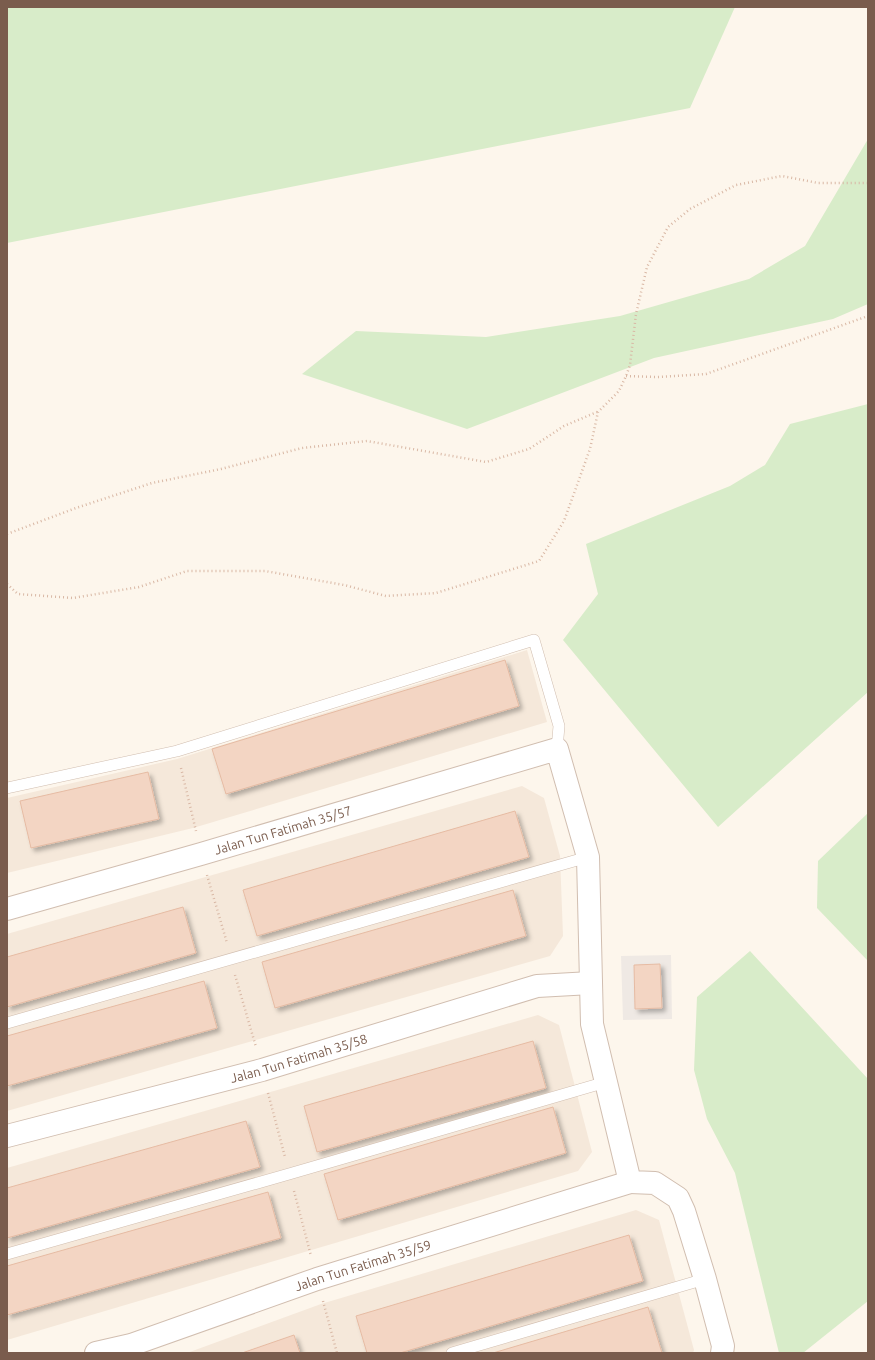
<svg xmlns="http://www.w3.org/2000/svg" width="875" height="1360" font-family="Ubuntu,sans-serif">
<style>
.residential{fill:#f5e8da}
.industrial{fill:#efe9e4}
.green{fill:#d8ecc9}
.building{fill:#f3d5c3;stroke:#e6bba3;filter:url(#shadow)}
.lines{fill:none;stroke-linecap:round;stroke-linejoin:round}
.lane-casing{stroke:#d1beb0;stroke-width:12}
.street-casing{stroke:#d1beb0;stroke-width:24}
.path{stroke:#d9b8a5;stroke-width:2.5;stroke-dasharray:1 3;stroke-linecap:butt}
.lane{stroke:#fff;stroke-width:11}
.street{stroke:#fff;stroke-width:22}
.labels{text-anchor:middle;stroke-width:4;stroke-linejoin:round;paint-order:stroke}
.street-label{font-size:13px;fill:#7a5c4d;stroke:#fffaf3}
</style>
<defs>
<filter id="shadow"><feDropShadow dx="3.5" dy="3.5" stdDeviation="2" flood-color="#0004"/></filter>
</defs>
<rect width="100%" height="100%" fill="#fdf6ec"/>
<g class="residential">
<path d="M 527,650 L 547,722 L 193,828 L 7,873 L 7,798 L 177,759 Z"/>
<path d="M 522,786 L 544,798 L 560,856 L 563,936 L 550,956 L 7,1111 L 7,934 Z"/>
<path d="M 538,1015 L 559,1025 L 592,1152 L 578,1171 L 7,1340 L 7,1168 Z"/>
<path d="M 636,1210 L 659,1220 L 694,1350 L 693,1353 L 187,1353 L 321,1304 Z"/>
</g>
<path class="industrial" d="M 671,955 L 672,1019 L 623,1020 L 621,956 Z"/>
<g class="green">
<path d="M 7,7 L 735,7 L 690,108 L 7,243 Z"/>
<path d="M 868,139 L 868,304 L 833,319 L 654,358 L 467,429 L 302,374 L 356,331 L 486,337 L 620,316 L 749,279 L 805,246 Z"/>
<path d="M 868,404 L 868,692 L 718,827 L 563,640 L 598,594 L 586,544 L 730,486 L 765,465 L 790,424 Z"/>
<path d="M 868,813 L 868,961 L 817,908 L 818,861 Z"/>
<path d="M 750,951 L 868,1079 L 868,1301 L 803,1353 L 779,1353 L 735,1173 L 707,1119 L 694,1070 L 697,997 Z"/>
</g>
<g class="building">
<path d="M 505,660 L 519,706 L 226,794 L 212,749 Z"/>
<path d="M 148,772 L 159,819 L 31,848 L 20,801 Z"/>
<path d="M 515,811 L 529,857 L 257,936 L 243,890 Z"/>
<path d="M 513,890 L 526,936 L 275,1008 L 262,962 Z"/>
<path d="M 183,907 L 196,953 L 7,1007 L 7,957 Z"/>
<path d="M 660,964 L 662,1008 L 635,1009 L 634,965 Z"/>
<path d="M 204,981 L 217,1028 L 7,1086 L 7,1036 Z"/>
<path d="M 533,1041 L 546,1088 L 317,1152 L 304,1106 Z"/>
<path d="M 553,1107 L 566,1153 L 338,1220 L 324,1174 Z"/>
<path d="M 246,1121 L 260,1167 L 7,1238 L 7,1188 Z"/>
<path d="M 268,1192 L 281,1238 L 7,1315 L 7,1266 Z"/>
<path d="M 629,1235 L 643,1281 L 400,1353 L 367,1353 L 356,1316 Z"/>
<path d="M 648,1307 L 662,1353 L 493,1353 Z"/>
<path d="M 294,1335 L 300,1353 L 242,1353 Z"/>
</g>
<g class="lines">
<defs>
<g id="lane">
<path d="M 7,788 L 177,751 L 534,640 L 559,726 L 557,749"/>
<path d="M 7,1023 L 588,857"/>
<path d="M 7,1254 L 289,1174 L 606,1082"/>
<path d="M 452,1353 L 705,1279"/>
</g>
<g id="street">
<path id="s1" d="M 7,909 L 201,854 L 557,749 L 588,857 L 592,1024 L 630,1182 L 655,1183 L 678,1198 L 684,1211 L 705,1279 L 723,1346 L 722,1353"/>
<path id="s2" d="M 7,1136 L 262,1070 L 537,986 L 591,983"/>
<path id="s3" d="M 96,1353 L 131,1345 L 317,1279 L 630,1182"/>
</g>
</defs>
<use href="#lane" class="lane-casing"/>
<use href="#street" class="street-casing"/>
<g class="path">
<path d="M 626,376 L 657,377 L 706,374 L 868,316"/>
<path d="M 7,534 L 76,508 L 152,483 L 221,469 L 302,448 L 367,441 L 486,462 L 529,449 L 564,426 L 597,412"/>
<path d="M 7,584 L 18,594 L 73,598 L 139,587 L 187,571 L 265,571 L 344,585 L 386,596 L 436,593 L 539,561 L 564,521 L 590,449 L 598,412 L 619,391 L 626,376 L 630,365 L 636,314 L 647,267 L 668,227 L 690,209 L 736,185 L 782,176 L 818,183 L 868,183"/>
<path d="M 181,768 L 196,831"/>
<path d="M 207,875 L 227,943"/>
<path d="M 235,975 L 256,1047"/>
<path d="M 268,1093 L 285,1157"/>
<path d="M 294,1191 L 311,1256"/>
<path d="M 323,1301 L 337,1353"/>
</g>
<use href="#lane" class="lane"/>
<use href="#street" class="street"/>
</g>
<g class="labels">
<g class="street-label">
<text dy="5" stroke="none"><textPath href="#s1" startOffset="287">Jalan Tun Fatimah 35/57</textPath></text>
<text dy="5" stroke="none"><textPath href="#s2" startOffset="302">Jalan Tun Fatimah 35/58</textPath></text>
<text dy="5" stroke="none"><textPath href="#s3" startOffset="281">Jalan Tun Fatimah 35/59</textPath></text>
</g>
</g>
<rect width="875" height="1360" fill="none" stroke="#7a5c4d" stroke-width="16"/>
</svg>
